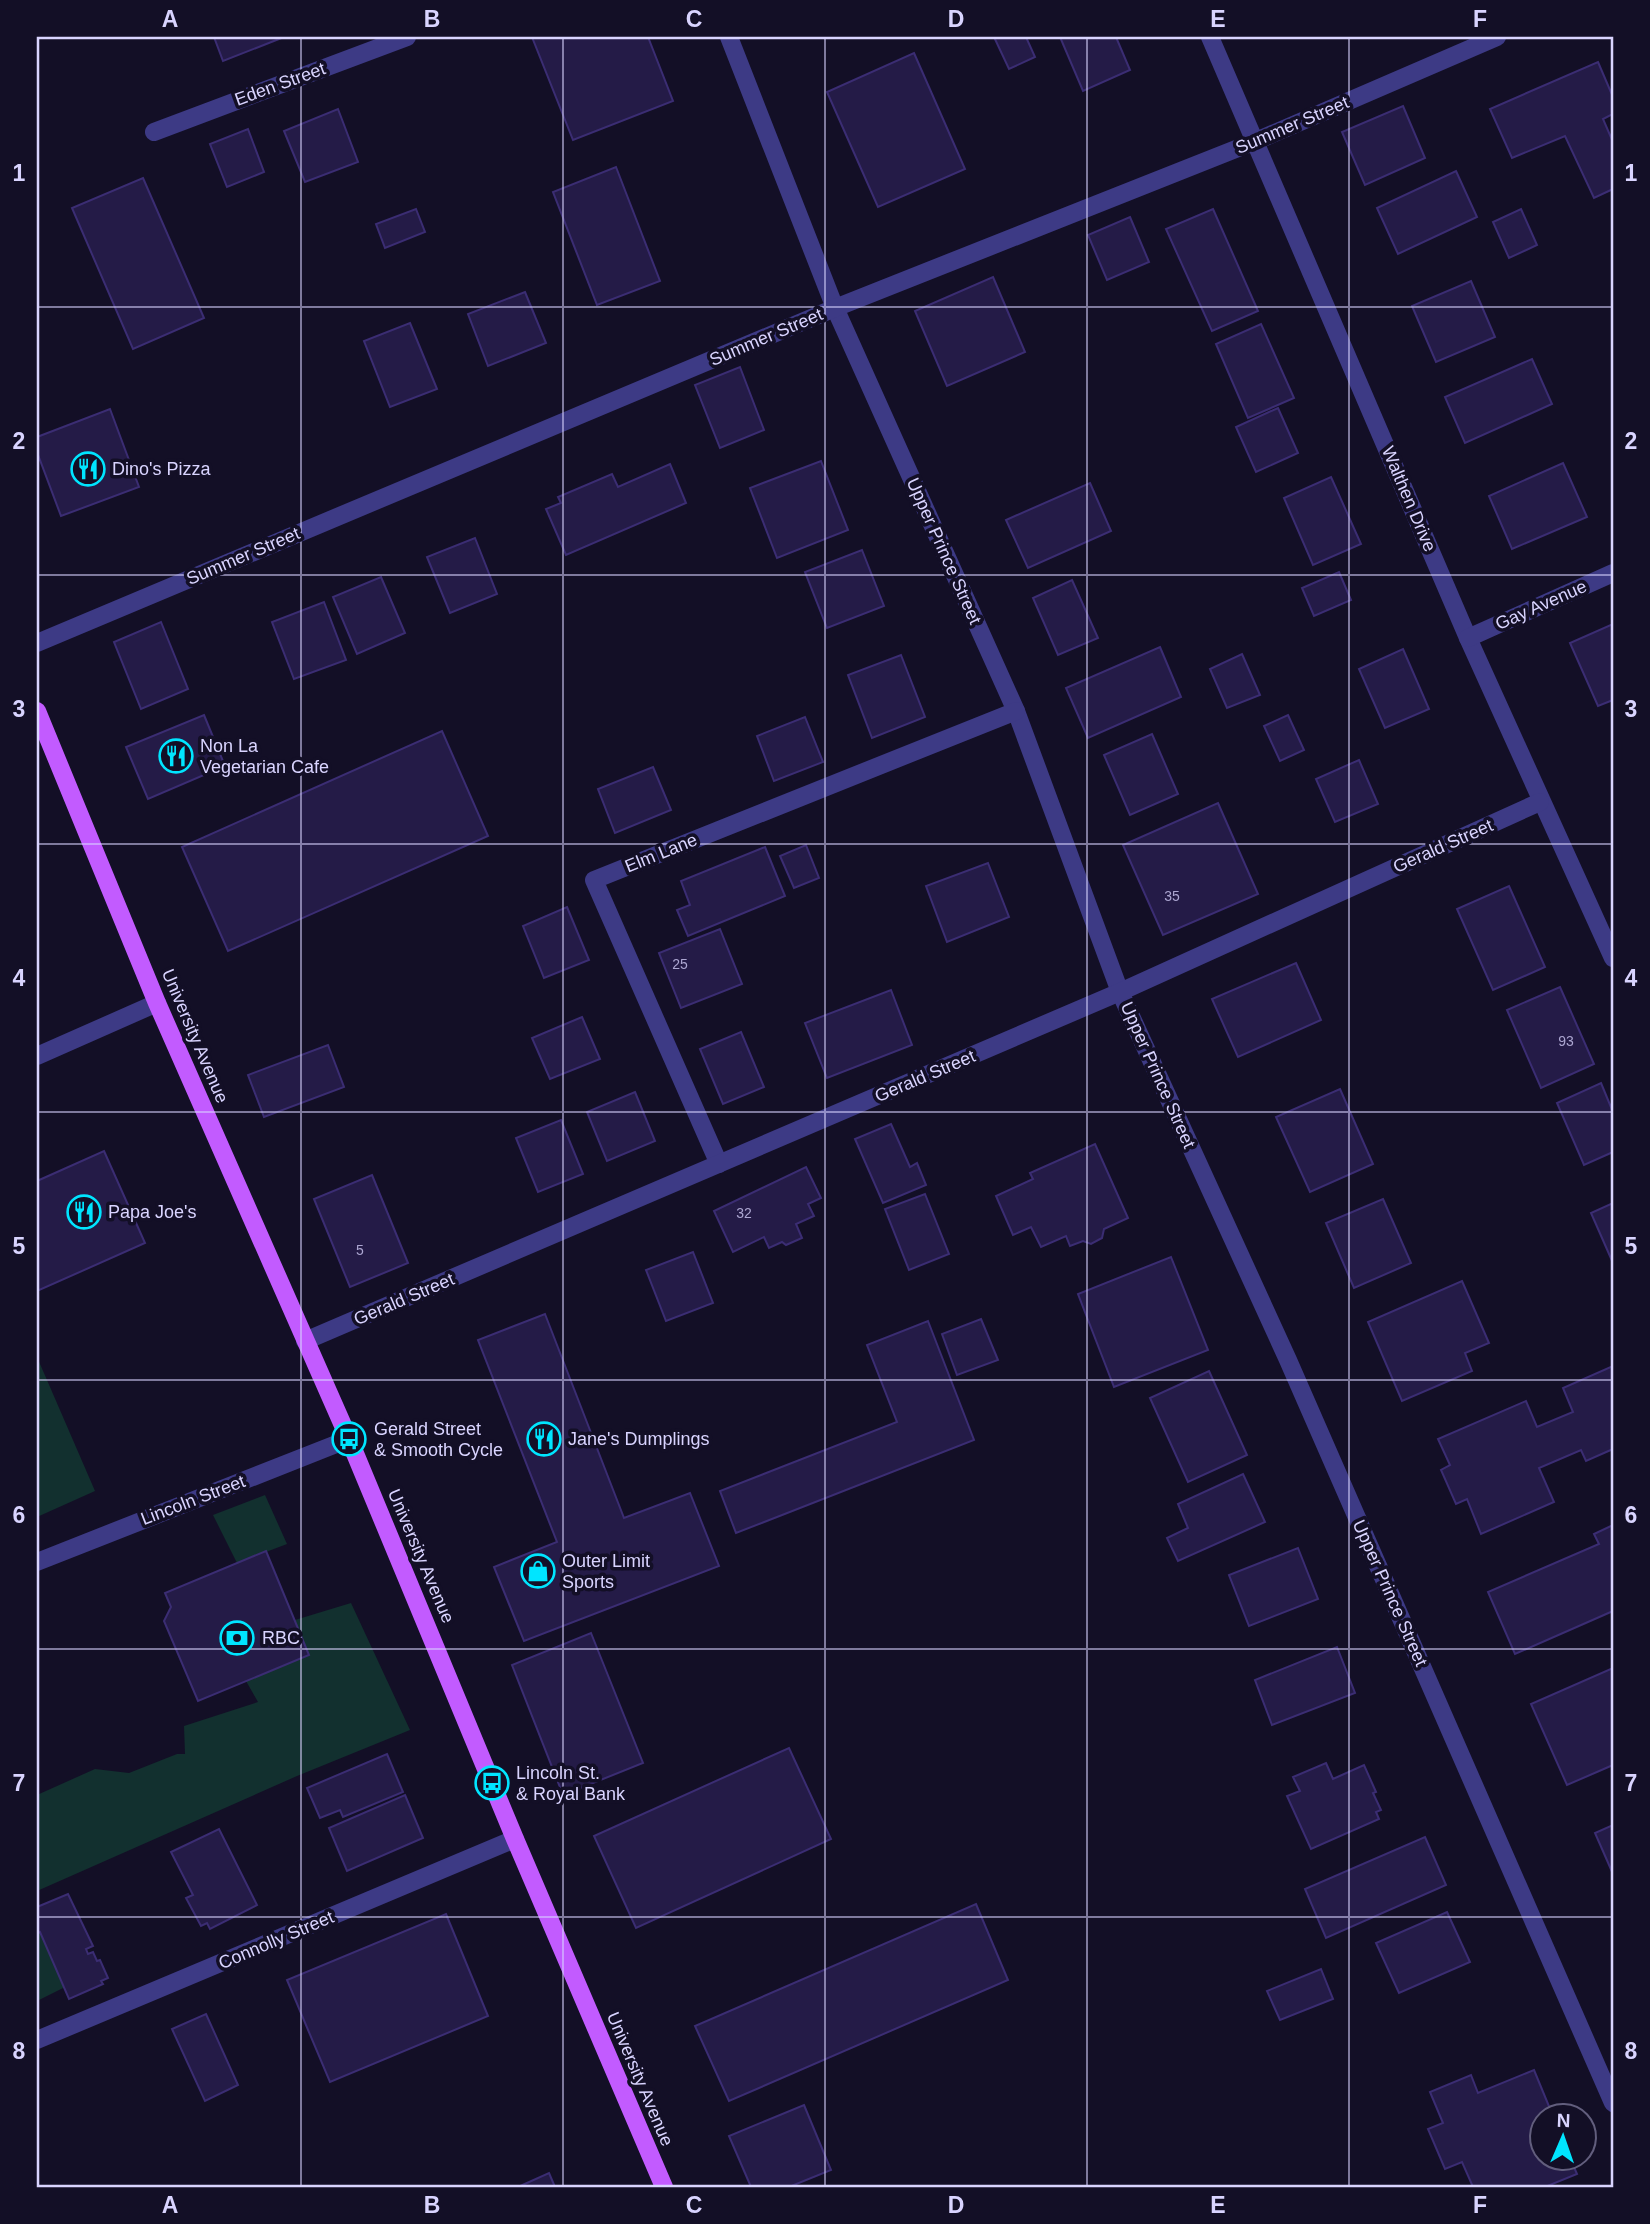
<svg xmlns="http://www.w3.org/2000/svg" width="1650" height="2224" font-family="Arial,sans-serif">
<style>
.green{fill:#12302f}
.building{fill:#241b47;stroke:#3b2d73;stroke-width:2}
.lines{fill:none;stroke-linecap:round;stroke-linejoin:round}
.minor{stroke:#3d3a85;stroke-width:18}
.major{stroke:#c25bff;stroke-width:18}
.grid{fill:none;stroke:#d9d4ff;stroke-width:2;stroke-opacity:0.55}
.labels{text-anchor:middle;stroke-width:7;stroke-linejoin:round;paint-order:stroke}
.number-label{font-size:14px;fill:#aca6d1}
.street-label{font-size:18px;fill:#d9d4ff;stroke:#130f26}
.poi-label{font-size:18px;fill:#d9d4ff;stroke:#130f26;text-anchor:start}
.neatline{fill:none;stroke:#d9d4ff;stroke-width:2.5}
.grid-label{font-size:23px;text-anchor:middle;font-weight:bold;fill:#d9d4ff}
</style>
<rect width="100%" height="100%" fill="#130f26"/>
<g class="green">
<path d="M 37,1357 L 95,1491 L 37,1517 Z"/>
<path d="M 265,1495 L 287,1544 L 237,1563 L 213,1515 Z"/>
<path d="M 351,1603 L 410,1730 L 297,1776 L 37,1891 L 37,1795 L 95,1769 L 129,1773 L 177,1754 L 185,1754 L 184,1726 L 258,1702 L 246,1681 L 309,1655 L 295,1620 Z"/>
<path d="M 37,1900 L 75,1982 L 37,2001 Z"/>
</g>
<g class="building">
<path d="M 214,37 L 284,37 L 223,61 Z"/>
<path d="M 532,37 L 648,37 L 673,101 L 573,140 Z"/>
<path d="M 994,37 L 1026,37 L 1035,57 L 1009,69 Z"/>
<path d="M 1060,37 L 1116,37 L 1130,70 L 1083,91 Z"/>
<path d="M 914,53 L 965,169 L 878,207 L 827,92 Z"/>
<path d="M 1598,62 L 1613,97 L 1613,114 L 1603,119 L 1613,142 L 1613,189 L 1594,198 L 1565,136 L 1512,158 L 1490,109 Z"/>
<path d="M 1403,106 L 1425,158 L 1365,185 L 1342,132 Z"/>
<path d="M 338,109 L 358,162 L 305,182 L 284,131 Z"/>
<path d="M 248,129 L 264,172 L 227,187 L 210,144 Z"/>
<path d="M 616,167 L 660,281 L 597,305 L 553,192 Z"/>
<path d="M 1456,171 L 1477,217 L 1398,254 L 1377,208 Z"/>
<path d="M 143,178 L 204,318 L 133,349 L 72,208 Z"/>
<path d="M 416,209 L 425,232 L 385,248 L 376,224 Z"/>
<path d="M 1213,209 L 1258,311 L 1212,331 L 1166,229 Z"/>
<path d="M 1521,209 L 1537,245 L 1509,258 L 1493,222 Z"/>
<path d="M 1130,217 L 1149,262 L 1107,280 L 1088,235 Z"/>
<path d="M 993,277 L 1025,352 L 947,386 L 915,311 Z"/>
<path d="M 1471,281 L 1495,337 L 1436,362 L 1412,306 Z"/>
<path d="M 525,292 L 546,343 L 488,366 L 468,314 Z"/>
<path d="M 410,323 L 437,389 L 390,407 L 364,341 Z"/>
<path d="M 1261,324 L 1294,398 L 1248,418 L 1216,344 Z"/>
<path d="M 1532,359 L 1552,404 L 1465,443 L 1445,397 Z"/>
<path d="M 740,367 L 764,430 L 720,448 L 695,385 Z"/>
<path d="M 1278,408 L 1298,453 L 1256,472 L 1236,427 Z"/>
<path d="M 110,409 L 139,487 L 61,516 L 37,452 L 37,437 Z"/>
<path d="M 821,461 L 848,530 L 777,558 L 750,488 Z"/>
<path d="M 1563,463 L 1587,517 L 1512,549 L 1489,496 Z"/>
<path d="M 670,464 L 686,503 L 566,555 L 546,509 L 561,503 L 558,497 L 612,474 L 618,487 Z"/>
<path d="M 1331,477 L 1361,544 L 1313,565 L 1284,498 Z"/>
<path d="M 1090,483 L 1111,531 L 1028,568 L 1006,520 Z"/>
<path d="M 475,538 L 497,594 L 450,613 L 427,557 Z"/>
<path d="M 862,550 L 884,606 L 827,628 L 805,572 Z"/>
<path d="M 1339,572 L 1351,600 L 1314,616 L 1302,588 Z"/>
<path d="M 381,577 L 405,633 L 357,654 L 333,597 Z"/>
<path d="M 1072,580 L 1098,638 L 1058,655 L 1033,598 Z"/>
<path d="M 324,602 L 346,660 L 294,679 L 272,622 Z"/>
<path d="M 161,622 L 188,689 L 141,709 L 114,642 Z"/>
<path d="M 1613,624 L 1613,700 L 1598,706 L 1570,643 Z"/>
<path d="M 1160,647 L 1181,697 L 1088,738 L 1066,688 Z"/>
<path d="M 1403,649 L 1429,709 L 1385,728 L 1359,669 Z"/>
<path d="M 1242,654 L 1260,695 L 1227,708 L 1210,669 Z"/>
<path d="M 901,655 L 925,717 L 872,738 L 848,675 Z"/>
<path d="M 204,715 L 225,766 L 148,799 L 126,747 Z"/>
<path d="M 1288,715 L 1304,750 L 1280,761 L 1264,726 Z"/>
<path d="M 805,717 L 823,762 L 774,781 L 757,736 Z"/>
<path d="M 442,731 L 488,836 L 228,951 L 182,847 Z"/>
<path d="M 1152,734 L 1178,794 L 1130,815 L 1104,755 Z"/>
<path d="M 1359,760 L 1378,804 L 1335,822 L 1316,779 Z"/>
<path d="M 653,767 L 671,810 L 615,833 L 598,789 Z"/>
<path d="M 1218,803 L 1258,894 L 1163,935 L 1123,845 Z"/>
<path d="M 806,845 L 819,878 L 794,888 L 780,856 Z"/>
<path d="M 765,847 L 785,896 L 688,936 L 677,910 L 690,905 L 681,881 Z"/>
<path d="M 988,863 L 1009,917 L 947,942 L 926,886 Z"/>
<path d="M 1509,886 L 1545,967 L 1493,990 L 1457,909 Z"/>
<path d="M 567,907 L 589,960 L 544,978 L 523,926 Z"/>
<path d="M 720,929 L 742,984 L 681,1008 L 659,953 Z"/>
<path d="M 1296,963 L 1321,1020 L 1238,1057 L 1212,999 Z"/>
<path d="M 1560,987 L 1594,1064 L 1541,1088 L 1507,1010 Z"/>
<path d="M 891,990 L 912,1045 L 827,1078 L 805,1023 Z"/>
<path d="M 582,1017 L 600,1059 L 550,1079 L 532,1038 Z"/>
<path d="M 741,1032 L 764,1087 L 723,1104 L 700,1049 Z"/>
<path d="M 328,1045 L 344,1087 L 264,1117 L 248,1075 Z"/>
<path d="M 1601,1083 L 1613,1112 L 1613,1152 L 1584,1165 L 1557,1103 Z"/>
<path d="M 1340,1089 L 1373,1164 L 1310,1192 L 1276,1117 Z"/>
<path d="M 635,1092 L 655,1141 L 607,1161 L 587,1112 Z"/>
<path d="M 561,1120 L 583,1174 L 538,1192 L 516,1138 Z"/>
<path d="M 891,1124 L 910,1167 L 917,1163 L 926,1185 L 883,1203 L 855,1139 Z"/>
<path d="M 1095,1144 L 1128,1218 L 1104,1229 L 1102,1238 L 1091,1244 L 1083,1241 L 1070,1246 L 1066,1236 L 1041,1247 L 1031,1227 L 1013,1235 L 996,1196 L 1033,1179 L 1030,1173 Z"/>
<path d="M 104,1151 L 145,1243 L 37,1291 L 37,1181 Z"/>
<path d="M 806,1167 L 821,1198 L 808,1204 L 814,1216 L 796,1224 L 802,1238 L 786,1245 L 782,1242 L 769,1248 L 764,1237 L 733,1252 L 714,1211 Z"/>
<path d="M 372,1175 L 408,1263 L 350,1287 L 314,1199 Z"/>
<path d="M 925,1194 L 949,1254 L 909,1270 L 885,1209 Z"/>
<path d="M 1383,1199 L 1411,1263 L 1354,1288 L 1326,1223 Z"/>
<path d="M 1613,1203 L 1613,1263 L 1591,1213 Z"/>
<path d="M 693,1252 L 713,1303 L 666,1321 L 646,1270 Z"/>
<path d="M 1171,1257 L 1208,1350 L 1114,1387 L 1078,1294 Z"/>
<path d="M 1462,1281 L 1489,1343 L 1465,1353 L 1472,1371 L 1402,1401 L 1368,1322 Z"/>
<path d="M 545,1314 L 624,1518 L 690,1493 L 719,1566 L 524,1641 L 494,1567 L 557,1542 L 478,1340 Z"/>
<path d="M 981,1319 L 998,1360 L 957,1375 L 942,1334 Z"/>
<path d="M 928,1321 L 974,1440 L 736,1533 L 720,1491 L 897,1422 L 867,1345 Z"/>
<path d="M 1613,1366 L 1613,1449 L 1586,1461 L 1581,1450 L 1539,1468 L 1554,1502 L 1481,1534 L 1467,1499 L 1456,1504 L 1441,1470 L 1450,1465 L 1438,1439 L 1526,1401 L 1537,1427 L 1573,1412 L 1563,1388 Z"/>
<path d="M 1209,1371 L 1247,1455 L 1188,1482 L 1150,1398 Z"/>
<path d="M 1243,1474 L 1265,1522 L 1178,1561 L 1167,1538 L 1188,1528 L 1178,1504 Z"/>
<path d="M 1613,1525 L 1613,1611 L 1515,1654 L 1488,1592 L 1599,1544 L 1594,1534 Z"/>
<path d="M 1298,1548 L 1318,1599 L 1249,1626 L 1229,1575 Z"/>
<path d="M 266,1551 L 309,1655 L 198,1701 L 164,1621 L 171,1607 L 165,1593 Z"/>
<path d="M 591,1633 L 643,1763 L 563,1795 L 512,1665 Z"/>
<path d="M 1337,1647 L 1355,1693 L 1272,1725 L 1255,1680 Z"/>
<path d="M 1613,1668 L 1613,1765 L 1567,1785 L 1531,1704 Z"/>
<path d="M 789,1748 L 831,1839 L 636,1928 L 594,1836 Z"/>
<path d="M 387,1754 L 403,1792 L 343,1817 L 340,1810 L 320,1818 L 307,1788 Z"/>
<path d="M 1326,1763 L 1333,1779 L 1364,1765 L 1376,1792 L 1373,1793 L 1381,1810 L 1376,1812 L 1379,1819 L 1311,1849 L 1287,1796 L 1300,1791 L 1293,1777 Z"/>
<path d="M 405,1795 L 423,1838 L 347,1871 L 329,1828 Z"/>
<path d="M 1613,1825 L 1613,1874 L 1595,1833 Z"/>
<path d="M 219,1829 L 257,1905 L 210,1929 L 207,1923 L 201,1926 L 186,1898 L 193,1895 L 171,1852 Z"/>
<path d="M 1425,1837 L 1446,1885 L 1326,1938 L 1305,1889 Z"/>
<path d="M 68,1894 L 93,1946 L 86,1949 L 88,1954 L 93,1952 L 97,1961 L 100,1960 L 108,1978 L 101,1981 L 103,1984 L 69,1999 L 40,1932 L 37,1933 L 37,1907 Z"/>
<path d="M 976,1904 L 1008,1980 L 729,2101 L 695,2026 Z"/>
<path d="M 1447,1912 L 1470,1962 L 1399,1993 L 1376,1943 Z"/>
<path d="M 446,1914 L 488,2016 L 330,2082 L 287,1980 Z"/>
<path d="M 1321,1969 L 1333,1999 L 1280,2020 L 1267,1991 Z"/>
<path d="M 206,2014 L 238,2085 L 205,2101 L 172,2029 Z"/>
<path d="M 1534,2070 L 1553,2116 L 1542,2116 L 1542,2158 L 1570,2158 L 1577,2174 L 1545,2187 L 1473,2187 L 1462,2162 L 1445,2169 L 1428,2129 L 1443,2123 L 1430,2092 L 1471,2075 L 1478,2093 Z"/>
<path d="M 804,2105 L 831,2170 L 789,2187 L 751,2187 L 729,2136 Z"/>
<path d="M 549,2173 L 555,2187 L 518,2187 Z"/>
</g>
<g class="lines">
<g class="minor">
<path d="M 729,37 L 835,308 L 1016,711 L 1120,992 L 1288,1360 L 1613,2103"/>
<path d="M 1210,37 L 1468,638 L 1613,958"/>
<path d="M 154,132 L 407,37"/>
<path d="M 1468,638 L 1613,573"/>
<path d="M 37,643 L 835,308 L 1256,141 L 1497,37"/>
<path d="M 37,1056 L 157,1003"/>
<path d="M 719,1164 L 594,880 L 1016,711"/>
<path d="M 305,1341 L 1120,992 L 1540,802"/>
<path d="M 37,1562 L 349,1439"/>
<path d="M 37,2040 L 515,1839"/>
</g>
<path class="major" d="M 37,711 L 157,1003 L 349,1439 L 515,1839 L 664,2187"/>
</g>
<path class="grid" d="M 301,37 L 301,2187M 563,37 L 563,2187M 825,37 L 825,2187M 1087,37 L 1087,2187M 1349,37 L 1349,2187M 37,307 L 1613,307M 37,575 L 1613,575M 37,844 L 1613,844M 37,1112 L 1613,1112M 37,1380 L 1613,1380M 37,1649 L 1613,1649M 37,1917 L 1613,1917"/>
<defs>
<symbol id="restaurant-ring" viewBox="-11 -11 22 22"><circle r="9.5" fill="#130f26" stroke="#00e5ff" stroke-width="1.5"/><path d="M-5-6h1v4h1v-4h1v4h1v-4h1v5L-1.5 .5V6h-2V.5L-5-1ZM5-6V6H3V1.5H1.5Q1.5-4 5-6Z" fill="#00e5ff"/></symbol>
<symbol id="bus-ring" viewBox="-11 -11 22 22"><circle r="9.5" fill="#130f26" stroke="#00e5ff" stroke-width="1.5"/><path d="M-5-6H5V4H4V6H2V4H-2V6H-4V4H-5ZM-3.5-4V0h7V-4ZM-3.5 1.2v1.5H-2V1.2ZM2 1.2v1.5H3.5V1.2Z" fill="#00e5ff"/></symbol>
<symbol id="shop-ring" viewBox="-11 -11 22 22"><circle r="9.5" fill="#130f26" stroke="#00e5ff" stroke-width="1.5"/><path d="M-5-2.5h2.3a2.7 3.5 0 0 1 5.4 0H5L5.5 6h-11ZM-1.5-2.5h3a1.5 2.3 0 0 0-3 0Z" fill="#00e5ff"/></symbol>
<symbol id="bank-ring" viewBox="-11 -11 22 22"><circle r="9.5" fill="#130f26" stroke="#00e5ff" stroke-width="1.5"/><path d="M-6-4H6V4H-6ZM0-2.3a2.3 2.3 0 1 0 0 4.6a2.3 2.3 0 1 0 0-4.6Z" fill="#00e5ff"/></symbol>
</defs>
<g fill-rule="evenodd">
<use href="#restaurant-ring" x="69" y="450" width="38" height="38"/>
<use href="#restaurant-ring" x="157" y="737" width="38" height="38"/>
<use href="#restaurant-ring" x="65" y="1193" width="38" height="38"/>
<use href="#bus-ring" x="330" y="1420" width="38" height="38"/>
<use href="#restaurant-ring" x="525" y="1420" width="38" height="38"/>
<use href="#shop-ring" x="519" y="1552" width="38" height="38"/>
<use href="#bank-ring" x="218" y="1619" width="38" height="38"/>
<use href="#bus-ring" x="473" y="1764" width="38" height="38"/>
</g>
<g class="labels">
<g class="number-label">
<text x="1172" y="901">35</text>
<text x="680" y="969">25</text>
<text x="1566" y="1046">93</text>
<text x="744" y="1218">32</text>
<text x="360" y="1255">5</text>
</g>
<g class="street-label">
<text transform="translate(280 84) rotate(-20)" y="6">Eden Street</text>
<text transform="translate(1292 125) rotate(-23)" y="6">Summer Street</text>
<text transform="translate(766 337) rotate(-23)" y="6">Summer Street</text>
<text transform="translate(1409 499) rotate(67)" y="6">Walthen Drive</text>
<text transform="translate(944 551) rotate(66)" y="6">Upper Prince Street</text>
<text transform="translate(243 556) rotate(-23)" y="6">Summer Street</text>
<text transform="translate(1541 605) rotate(-24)" y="6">Gay Avenue</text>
<text transform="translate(1443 846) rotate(-24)" y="6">Gerald Street</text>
<text transform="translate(661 853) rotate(-22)" y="6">Elm Lane</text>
<text transform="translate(195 1036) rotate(67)" y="6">University Avenue</text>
<text transform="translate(1158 1075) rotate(66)" y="6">Upper Prince Street</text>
<text transform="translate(925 1076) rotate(-23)" y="6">Gerald Street</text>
<text transform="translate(404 1299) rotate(-23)" y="6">Gerald Street</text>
<text transform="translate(193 1500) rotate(-21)" y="6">Lincoln Street</text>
<text transform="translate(421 1556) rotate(67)" y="6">University Avenue</text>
<text transform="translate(1390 1593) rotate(66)" y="6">Upper Prince Street</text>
<text transform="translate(276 1940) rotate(-23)" y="6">Connolly Street</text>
<text transform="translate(640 2079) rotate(67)" y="6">University Avenue</text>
</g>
<g class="poi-label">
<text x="112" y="475">Dino's Pizza</text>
<text x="200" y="752">Non La<tspan x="200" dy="21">Vegetarian Cafe</tspan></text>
<text x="108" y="1218">Papa Joe's</text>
<text x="374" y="1435">Gerald Street<tspan x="374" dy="21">&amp; Smooth Cycle</tspan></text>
<text x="568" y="1445">Jane's Dumplings</text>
<text x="562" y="1567">Outer Limit<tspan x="562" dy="21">Sports</tspan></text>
<text x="262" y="1644">RBC</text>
<text x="516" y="1779">Lincoln St.<tspan x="516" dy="21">&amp; Royal Bank</tspan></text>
</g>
</g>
<rect width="1650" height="2224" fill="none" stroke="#130f26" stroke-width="77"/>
<g transform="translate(1563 2137) rotate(2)"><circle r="33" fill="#130f26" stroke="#625e7d" stroke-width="2"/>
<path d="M0-5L12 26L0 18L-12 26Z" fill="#00e5ff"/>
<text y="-10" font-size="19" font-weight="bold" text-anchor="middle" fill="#d9d4ff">N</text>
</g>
<rect x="38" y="38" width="1574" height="2148" class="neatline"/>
<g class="grid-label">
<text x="170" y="27">A</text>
<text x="432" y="27">B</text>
<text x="694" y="27">C</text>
<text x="956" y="27">D</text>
<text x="1218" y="27">E</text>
<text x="1480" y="27">F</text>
<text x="19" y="181">1</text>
<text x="1631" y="181">1</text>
<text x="19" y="449">2</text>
<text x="1631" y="449">2</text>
<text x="19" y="717">3</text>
<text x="1631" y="717">3</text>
<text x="19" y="986">4</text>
<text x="1631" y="986">4</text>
<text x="19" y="1254">5</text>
<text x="1631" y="1254">5</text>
<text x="19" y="1523">6</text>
<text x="1631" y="1523">6</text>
<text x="19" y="1791">7</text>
<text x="1631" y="1791">7</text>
<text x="19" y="2059">8</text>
<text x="1631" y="2059">8</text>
<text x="170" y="2213">A</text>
<text x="432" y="2213">B</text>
<text x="694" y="2213">C</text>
<text x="956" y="2213">D</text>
<text x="1218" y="2213">E</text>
<text x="1480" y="2213">F</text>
</g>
</svg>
